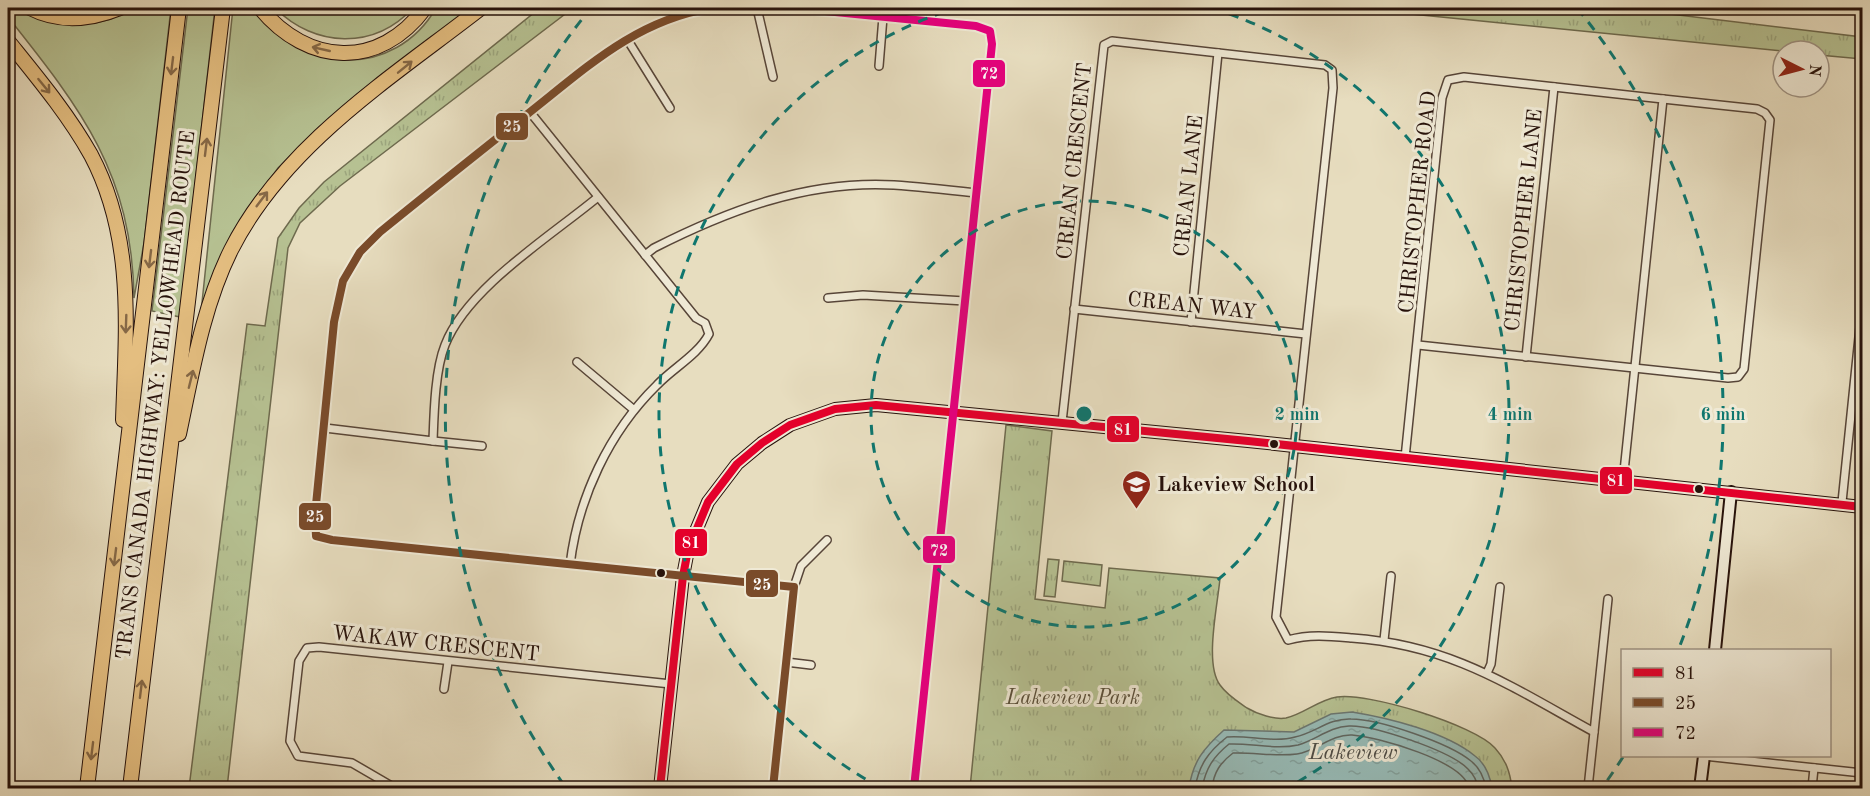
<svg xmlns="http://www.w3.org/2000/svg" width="1870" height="796" font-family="'Old Standard TT',serif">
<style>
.grass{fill:#b6c192;stroke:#6e6a4e;stroke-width:1.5}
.park{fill:url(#park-tufts);stroke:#6e6a4e;stroke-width:1.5}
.water{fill:url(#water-ripples);stroke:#6a7772;stroke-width:1.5}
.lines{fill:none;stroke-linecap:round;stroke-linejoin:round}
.shore{stroke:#5f6661;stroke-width:1.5}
.street-casing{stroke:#574538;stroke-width:10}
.secondary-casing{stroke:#27120b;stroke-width:14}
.highway-casing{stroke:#27120b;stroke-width:16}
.street{stroke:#efe9d5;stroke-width:7}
.secondary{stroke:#efe9d5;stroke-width:10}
.highway{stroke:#e4be80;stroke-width:14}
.bus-1-casing{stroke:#efe9d5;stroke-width:12}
.bus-2-casing{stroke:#efe9d5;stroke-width:12}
.bus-3-casing{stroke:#efe9d5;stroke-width:12}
.bus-1{stroke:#e4002b;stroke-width:8}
.bus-2{stroke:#7a4b2a;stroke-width:8}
.bus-3{stroke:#e5007d;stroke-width:8}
.oneway{stroke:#866846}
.ring{fill:none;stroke:#0f766e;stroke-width:3;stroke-dasharray:10 8}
.bus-dot{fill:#27120b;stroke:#efe9d5;stroke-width:2}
.labels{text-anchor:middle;stroke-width:6;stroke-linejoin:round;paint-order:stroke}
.street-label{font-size:21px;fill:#27120b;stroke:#efe9d5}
.poi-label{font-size:21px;font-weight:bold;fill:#27120b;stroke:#efe9d5;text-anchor:start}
.park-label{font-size:21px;font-style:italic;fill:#594f3a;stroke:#efe9d5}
.water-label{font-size:22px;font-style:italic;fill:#4e4d47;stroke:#efe9d5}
.centre{fill:#0f766e;stroke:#efe9d5;stroke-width:3}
.ring-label{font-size:18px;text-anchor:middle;font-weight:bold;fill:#0f766e;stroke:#efe9d5;stroke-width:6;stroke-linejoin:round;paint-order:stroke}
.line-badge{stroke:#efe9d5;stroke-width:2}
.badge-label{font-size:16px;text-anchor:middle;font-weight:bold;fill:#fff}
</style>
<defs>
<pattern id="park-tufts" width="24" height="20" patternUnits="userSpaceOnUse" patternTransform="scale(1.5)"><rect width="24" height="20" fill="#b6c192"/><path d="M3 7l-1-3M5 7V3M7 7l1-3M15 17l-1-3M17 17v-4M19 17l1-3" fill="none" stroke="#9ca57d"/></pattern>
<pattern id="water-ripples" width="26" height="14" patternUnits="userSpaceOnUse" patternTransform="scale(1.5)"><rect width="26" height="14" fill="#97bbb7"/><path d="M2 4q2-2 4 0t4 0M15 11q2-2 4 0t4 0" fill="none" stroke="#82a09c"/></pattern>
</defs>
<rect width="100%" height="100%" fill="#e7ddbf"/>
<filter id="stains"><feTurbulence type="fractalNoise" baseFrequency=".00333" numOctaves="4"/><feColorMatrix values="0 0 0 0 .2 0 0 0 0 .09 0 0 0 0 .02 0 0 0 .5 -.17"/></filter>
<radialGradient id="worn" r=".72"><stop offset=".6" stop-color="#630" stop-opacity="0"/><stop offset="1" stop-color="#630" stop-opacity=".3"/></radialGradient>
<g class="grass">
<path d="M 8,8 L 20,8 L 29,13 L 69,24 L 95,23 L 111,19 L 132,8 L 171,8 L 144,243 L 134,298 C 132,174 82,110 8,17 Z"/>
<path d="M 188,8 L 215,8 L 180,317 L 152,311 Z"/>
<path d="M 233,8 L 256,8 C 299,76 395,79 436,8 L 472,8 L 305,142 L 278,168 L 239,223 L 220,261 L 201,312 Z"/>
<path d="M 275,8 L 413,8 C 374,50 315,48 275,8 Z"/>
</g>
<g class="park">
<path d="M 540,8 L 573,8 L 340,186 L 300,223 L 288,248 L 227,788 L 189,788 L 247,324 L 265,326 L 278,238 L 299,208 L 324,182 Z"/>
<path d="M 1351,8 L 1620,8 L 1862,37 L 1862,59 L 1819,55 L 1819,51 L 1783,51 Z"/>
<path d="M 1006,425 L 1052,431 L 1035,599 L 1105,608 L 1109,568 L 1220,578 C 1218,604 1204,664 1220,685 C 1227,695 1237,701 1247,708 C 1257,714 1275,720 1286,718 C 1304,714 1318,700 1337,697 C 1367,692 1475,725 1495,748 C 1506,760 1510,772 1512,788 L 970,788 Z"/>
<path d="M 1048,559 L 1059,560 L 1055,597 L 1044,596 Z"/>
<path d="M 1064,561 L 1102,565 L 1100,586 L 1062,581 Z"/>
</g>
<path class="water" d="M 1352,712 C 1389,718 1446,732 1475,756 C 1486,764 1490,776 1492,788 L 1189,788 C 1193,761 1204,748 1224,730 L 1294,732 L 1331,714 Z"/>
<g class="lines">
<g class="shore">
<path d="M 1195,788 C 1199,765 1208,752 1227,737 C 1249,735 1274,743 1295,737 C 1315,733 1329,718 1351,719 C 1379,719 1449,743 1471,761 C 1480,768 1484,778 1486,788"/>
<path d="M 1202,788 C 1206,768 1213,757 1229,744 C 1251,743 1276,750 1298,745 C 1316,740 1329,727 1349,726 C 1374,725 1451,751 1468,769 C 1474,775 1477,780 1478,788"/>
<path d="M 1212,788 C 1214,772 1220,763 1233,753 C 1254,752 1275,757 1297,754 C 1317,751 1331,734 1352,735 C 1378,737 1464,761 1469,788"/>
</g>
<defs>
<g id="street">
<path d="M 711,8 C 634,21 585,69 525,116 C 477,154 428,193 380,232 L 360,252 L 343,281 L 334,322 L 315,515 L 316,536 L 332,540 L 794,587 L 773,788"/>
<path d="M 757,8 L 773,77"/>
<path d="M 795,8 L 976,26 L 990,31 L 992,44 L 914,788"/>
<path d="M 627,39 L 670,108"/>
<path d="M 879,66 L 883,17"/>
<path d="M 530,112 L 696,318 L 705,323 L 709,334 C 698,355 673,368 657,385 C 609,432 578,498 570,565"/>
<path d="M 645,255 L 654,248 C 729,210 808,180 894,185 C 922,187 949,190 976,193"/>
<path d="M 828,298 L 863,295 L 965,301"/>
<path d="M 1074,309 L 1306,334"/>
<path d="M 1191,322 L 1218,53"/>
<path d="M 1418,345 L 1728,378 L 1738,377 L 1744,369 L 1770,120 L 1765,113 L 1757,109 L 1663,99"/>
<path d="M 1526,357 L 1554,87"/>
<path d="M 577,362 L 633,409"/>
<path d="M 1062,422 L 1104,45 L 1112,41 L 1325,65 L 1332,70 L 1333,88 L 1276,617 L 1288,640 C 1310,634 1329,636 1352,638 C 1451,645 1510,686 1594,732 L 1588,788"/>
<path d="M 325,428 L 433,441 C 434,413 435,370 445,345 C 467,288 551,236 598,197"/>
<path d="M 433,441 L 482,446"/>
<path d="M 1405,458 L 1442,98 L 1448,80 L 1464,77 L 1663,99 L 1623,481"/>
<path d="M 1842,502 L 1862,308"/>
<path d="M 794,587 L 801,566 L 827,540"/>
<path d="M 1384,640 L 1391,576"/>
<path d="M 786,662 L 811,665"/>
<path d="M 1487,673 L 1491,664 L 1500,587"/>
<path d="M 444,689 L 448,662"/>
<path d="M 1594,732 L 1608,599"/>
<path d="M 1704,756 L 1862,773"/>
<path d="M 395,788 L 352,763 L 298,756 L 290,741 L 299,661 L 307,648 L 319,647 L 671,684"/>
<path d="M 1812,788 L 1814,768"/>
</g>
<g id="secondary">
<path d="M 1715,650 L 1731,492"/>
<path d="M 660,788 L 683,576 L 688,550 L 708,502 L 737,464 L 762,443 L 790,425 L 835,409 L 876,405 L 1248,441 L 1862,507"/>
<path d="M 1700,788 L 1704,756"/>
</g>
<g id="highway">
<path d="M 30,8 C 59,23 90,20 120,8"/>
<path d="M 260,8 C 308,66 379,70 425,8"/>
<path d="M 8,41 C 37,77 68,114 91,155 C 135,238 126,329 123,420"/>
<path d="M 179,434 C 192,373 203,306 231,250 C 284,145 391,78 481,8"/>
<path d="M 87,788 L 179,8"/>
<path d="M 130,788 L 223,8"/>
</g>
</defs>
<use href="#street" class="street-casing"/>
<use href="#secondary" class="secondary-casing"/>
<use href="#highway" class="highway-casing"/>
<use href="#street" class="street"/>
<use href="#secondary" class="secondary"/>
<use href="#highway" class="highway"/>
<defs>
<path id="bus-1" d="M 660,788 L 683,576 L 688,550 L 708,502 L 737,464 L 762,443 L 790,425 L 835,409 L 876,405 L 1248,441 L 1862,507"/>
<path id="bus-2" d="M 711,8 C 634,21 585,69 525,116 C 477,154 428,193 380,232 L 360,252 L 343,281 L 334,322 L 315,515 L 316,536 L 332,540 L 794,587 L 773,788"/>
<path id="bus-3" d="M 795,8 L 976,26 L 990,31 L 992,44 L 914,788"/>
</defs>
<use href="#bus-1" class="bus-1-casing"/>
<use href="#bus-2" class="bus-2-casing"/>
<use href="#bus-3" class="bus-3-casing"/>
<use href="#bus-1" class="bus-1"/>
<use href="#bus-2" class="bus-2"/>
<use href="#bus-3" class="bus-3"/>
</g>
<defs><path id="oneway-shaft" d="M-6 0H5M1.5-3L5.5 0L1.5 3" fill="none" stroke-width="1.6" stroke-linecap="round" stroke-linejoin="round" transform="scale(1.5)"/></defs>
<g class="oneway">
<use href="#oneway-shaft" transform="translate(321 49) rotate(-167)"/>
<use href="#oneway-shaft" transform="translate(172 66) rotate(97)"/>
<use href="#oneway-shaft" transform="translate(405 67) rotate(-39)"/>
<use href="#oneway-shaft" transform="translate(44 86) rotate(51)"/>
<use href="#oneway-shaft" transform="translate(206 147) rotate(-83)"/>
<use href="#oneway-shaft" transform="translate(262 199) rotate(-53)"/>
<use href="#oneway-shaft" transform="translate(150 259) rotate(97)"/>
<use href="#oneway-shaft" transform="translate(126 324) rotate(92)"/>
<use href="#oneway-shaft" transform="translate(191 379) rotate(-76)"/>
<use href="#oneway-shaft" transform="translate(115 557) rotate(97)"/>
<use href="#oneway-shaft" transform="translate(141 689) rotate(-83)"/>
<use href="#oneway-shaft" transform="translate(92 751) rotate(97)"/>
</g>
<g class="ring">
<circle cx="1084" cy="414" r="213"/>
<path d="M881 788A426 426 0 0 1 956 8M1212 8A426 426 0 0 1 1287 788"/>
<path d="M1623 757A639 639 0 0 1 1604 785M564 785A639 639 0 0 1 591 8M1577 8A639 639 0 0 1 1679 648"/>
</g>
<defs>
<symbol id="school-pin" viewBox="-11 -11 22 30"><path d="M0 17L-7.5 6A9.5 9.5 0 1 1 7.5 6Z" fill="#8f2418" stroke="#efe9d5"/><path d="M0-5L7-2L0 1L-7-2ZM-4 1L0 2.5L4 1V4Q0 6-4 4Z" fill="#fff"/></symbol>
</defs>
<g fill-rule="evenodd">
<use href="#school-pin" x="1120" y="468" width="33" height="45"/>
</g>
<g class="bus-dot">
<circle cx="1274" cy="444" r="5"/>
<circle cx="1699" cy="489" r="5"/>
<circle cx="661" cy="573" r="5"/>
</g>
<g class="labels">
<g class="street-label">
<text transform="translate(1074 161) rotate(-84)" y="7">CREAN CRESCENT</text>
<text transform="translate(1188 186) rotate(-84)" y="7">CREAN LANE</text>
<text transform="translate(1417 202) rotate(-84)" y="7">CHRISTOPHER ROAD</text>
<text transform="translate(1523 220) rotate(-84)" y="7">CHRISTOPHER LANE</text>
<text transform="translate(1192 305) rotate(6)" y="7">CREAN WAY</text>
<text transform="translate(155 395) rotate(-83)" y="7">TRANS CANADA HIGHWAY: YELLOWHEAD ROUTE</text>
<text transform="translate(436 643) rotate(6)" y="7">WAKAW CRESCENT</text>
</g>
<g class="poi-label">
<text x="1157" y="491">Lakeview School</text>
</g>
<g class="park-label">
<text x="1073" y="704">Lakeview Park</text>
</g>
<g class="water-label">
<text x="1353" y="759">Lakeview</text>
</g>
</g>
<circle cx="1084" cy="414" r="9" class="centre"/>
<g class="ring-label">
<text x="1297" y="420">2 min</text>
<text x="1510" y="420">4 min</text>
<text x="1723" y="420">6 min</text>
</g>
<g class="line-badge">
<rect x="972" y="59" width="34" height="29" rx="6" fill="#e5007d"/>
<rect x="495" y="112" width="34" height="29" rx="6" fill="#7a4b2a"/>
<rect x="1106" y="415" width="34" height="28" rx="6" fill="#e4002b"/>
<rect x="1599" y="466" width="34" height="29" rx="6" fill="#e4002b"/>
<rect x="298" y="502" width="34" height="29" rx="6" fill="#7a4b2a"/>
<rect x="674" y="528" width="34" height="29" rx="6" fill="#e4002b"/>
<rect x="922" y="535" width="34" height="29" rx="6" fill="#e5007d"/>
<rect x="745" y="569" width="34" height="29" rx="6" fill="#7a4b2a"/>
</g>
<g class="badge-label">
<text x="989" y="79">72</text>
<text x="512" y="132">25</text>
<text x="1123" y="435">81</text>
<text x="1616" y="486">81</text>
<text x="315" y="522">25</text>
<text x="691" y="548">81</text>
<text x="939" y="556">72</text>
<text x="762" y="590">25</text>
</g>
<rect width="1870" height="796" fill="none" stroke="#e7ddbf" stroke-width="30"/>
<rect x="9" y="9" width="1852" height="778" fill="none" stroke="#27120b" stroke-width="3"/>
<rect x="15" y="15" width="1840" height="766" fill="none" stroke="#27120b" stroke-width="1.5"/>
<rect x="1621" y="649" width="210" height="108" fill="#efe9d5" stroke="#9f9384" stroke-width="1.5"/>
<rect x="1633" y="668" width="30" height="9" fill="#e4002b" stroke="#9f9384" stroke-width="1.5"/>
<text x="1675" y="679" font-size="18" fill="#27120b">81</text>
<rect x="1633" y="698" width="30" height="9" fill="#7a4b2a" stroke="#9f9384" stroke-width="1.5"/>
<text x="1675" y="709" font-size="18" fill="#27120b">25</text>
<rect x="1633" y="728" width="30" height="9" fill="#e5007d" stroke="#9f9384" stroke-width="1.5"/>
<text x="1675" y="739" font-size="18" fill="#27120b">72</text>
<g transform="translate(1801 69) rotate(96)"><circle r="28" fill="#efe9d5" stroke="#9f9384" stroke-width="1.5"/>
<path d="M0-4.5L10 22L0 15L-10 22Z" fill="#8f2418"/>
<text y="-9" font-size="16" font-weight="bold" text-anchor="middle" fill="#27120b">N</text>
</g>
<rect width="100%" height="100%" filter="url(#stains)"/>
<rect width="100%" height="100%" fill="url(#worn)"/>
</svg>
